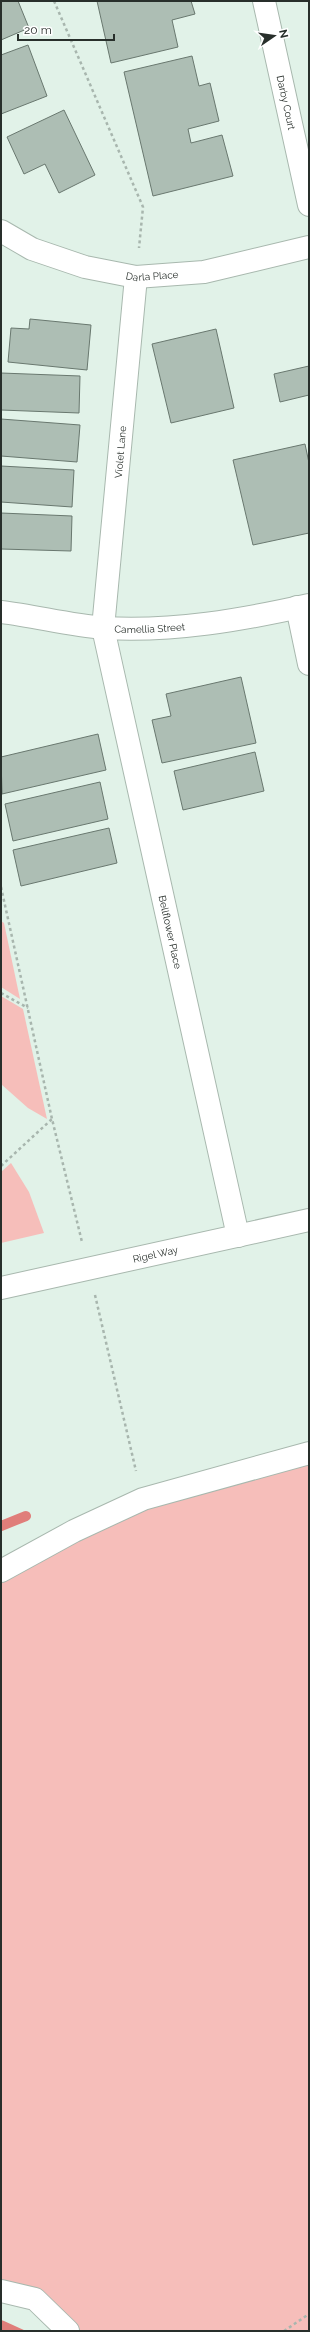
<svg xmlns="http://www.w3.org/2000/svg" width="310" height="2332" font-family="Raleway,sans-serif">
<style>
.green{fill:#f6beba}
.water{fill:#e07e7a}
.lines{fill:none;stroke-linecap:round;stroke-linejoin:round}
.stream{stroke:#e07e7a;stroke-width:10}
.building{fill:#adbeb4;stroke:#69786f}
.minor-casing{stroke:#a8b8ae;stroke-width:24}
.path{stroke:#a8b6ae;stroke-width:2.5;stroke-dasharray:3 3;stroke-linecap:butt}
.minor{stroke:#fff;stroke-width:22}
.labels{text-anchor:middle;stroke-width:3;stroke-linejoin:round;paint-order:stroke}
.street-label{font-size:10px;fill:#282f2b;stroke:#fff}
</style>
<rect width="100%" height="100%" fill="#e1f2e8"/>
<g class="green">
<path d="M 1,921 L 4,923 L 20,999 L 1,987 Z"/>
<path d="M 1,996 L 23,1009 L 47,1119 L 28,1108 L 1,1084 Z"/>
<path d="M 11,1163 L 29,1192 L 44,1233 L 1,1243 L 1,1172 Z"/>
<path d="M 309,1461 L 309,2331 L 68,2331 L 1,2291 L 1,1559 L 143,1499 Z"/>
</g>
<path class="water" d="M 1,2320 L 4,2321 L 26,2331 L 1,2331 Z"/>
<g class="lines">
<path class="stream" d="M 1,1526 L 26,1516"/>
</g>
<g class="building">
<path d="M 1,1 L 18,1 L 29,28 L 1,40 Z"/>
<path d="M 97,1 L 191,1 L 195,14 L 172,20 L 178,47 L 111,63 Z"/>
<path d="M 28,45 L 47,96 L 1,114 L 1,55 Z"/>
<path d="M 192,56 L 199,86 L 210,83 L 219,121 L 188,129 L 191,143 L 222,135 L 233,176 L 153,196 L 124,72 Z"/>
<path d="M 64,110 L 95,175 L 59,193 L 45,164 L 24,174 L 7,137 Z"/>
<path d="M 30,319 L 91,325 L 87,370 L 8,362 L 11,328 L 29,329 Z"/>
<path d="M 216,329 L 234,408 L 171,423 L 152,344 Z"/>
<path d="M 309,366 L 309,395 L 280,402 L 274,374 Z"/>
<path d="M 1,373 L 80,376 L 79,413 L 1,410 Z"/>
<path d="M 1,419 L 80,425 L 77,462 L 1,456 Z"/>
<path d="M 305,444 L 309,463 L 309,533 L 253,545 L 233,460 Z"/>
<path d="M 1,466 L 74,470 L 72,507 L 1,502 Z"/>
<path d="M 1,513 L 72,516 L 71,551 L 1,549 Z"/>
<path d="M 241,677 L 256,743 L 162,763 L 152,720 L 171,716 L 166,694 Z"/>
<path d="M 98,734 L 106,770 L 2,794 L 1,757 Z"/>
<path d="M 255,752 L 264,791 L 183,810 L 174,771 Z"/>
<path d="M 100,782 L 108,819 L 13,841 L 5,804 Z"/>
<path d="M 109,828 L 117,863 L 21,886 L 13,850 Z"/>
</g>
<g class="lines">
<defs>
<g id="minor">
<path id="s1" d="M 264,1 L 309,205"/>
<path id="s2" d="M 1,231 L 32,249 L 85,267 L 136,277 L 204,272 L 309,247"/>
<path id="s3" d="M 136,277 L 103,628 L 238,1236"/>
<path d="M 297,607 L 309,664"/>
<path id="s4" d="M 1,612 C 35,616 69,625 104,628 C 173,632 242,620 309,605"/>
<path id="s5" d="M 1,1288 L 309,1220"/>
<path d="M 1,1571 L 74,1531 L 143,1499 L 309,1453"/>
<path d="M 1,2291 L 35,2299 L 68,2331"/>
</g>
</defs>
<use href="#minor" class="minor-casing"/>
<g class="path">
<path d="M 54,1 L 143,207 L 139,248"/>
<path d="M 1,887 L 52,1119 L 82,1242"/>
<path d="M 1,993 L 28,1008"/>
<path d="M 1,1166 L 52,1119"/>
<path d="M 95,1295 L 136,1471"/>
<path d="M 284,2331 L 309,2314"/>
</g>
<use href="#minor" class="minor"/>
</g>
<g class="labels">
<g class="street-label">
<text dy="4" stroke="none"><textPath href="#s1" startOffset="104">Darby Court</textPath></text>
<text dy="4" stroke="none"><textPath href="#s2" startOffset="160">Darla Place</textPath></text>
<text transform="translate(120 452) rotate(-85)" y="4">Violet Lane</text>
<text dy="4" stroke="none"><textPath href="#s4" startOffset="150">Camellia Street</textPath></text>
<text dy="4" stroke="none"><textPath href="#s3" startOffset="664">Bellflower Place</textPath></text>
<text dy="4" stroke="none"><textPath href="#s5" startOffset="158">Rigel Way</textPath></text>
</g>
</g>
<rect width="310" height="2332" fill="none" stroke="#282f2b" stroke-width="4"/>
<g transform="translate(274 36) rotate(77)" stroke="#ffffff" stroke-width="3" paint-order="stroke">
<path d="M0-3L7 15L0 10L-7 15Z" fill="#282f2b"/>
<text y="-6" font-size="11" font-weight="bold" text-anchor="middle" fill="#282f2b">N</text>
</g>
<path d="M18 34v6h96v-6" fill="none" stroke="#282f2b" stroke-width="2"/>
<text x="24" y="34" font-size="12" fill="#282f2b" stroke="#ffffff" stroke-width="3" paint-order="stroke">20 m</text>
</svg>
